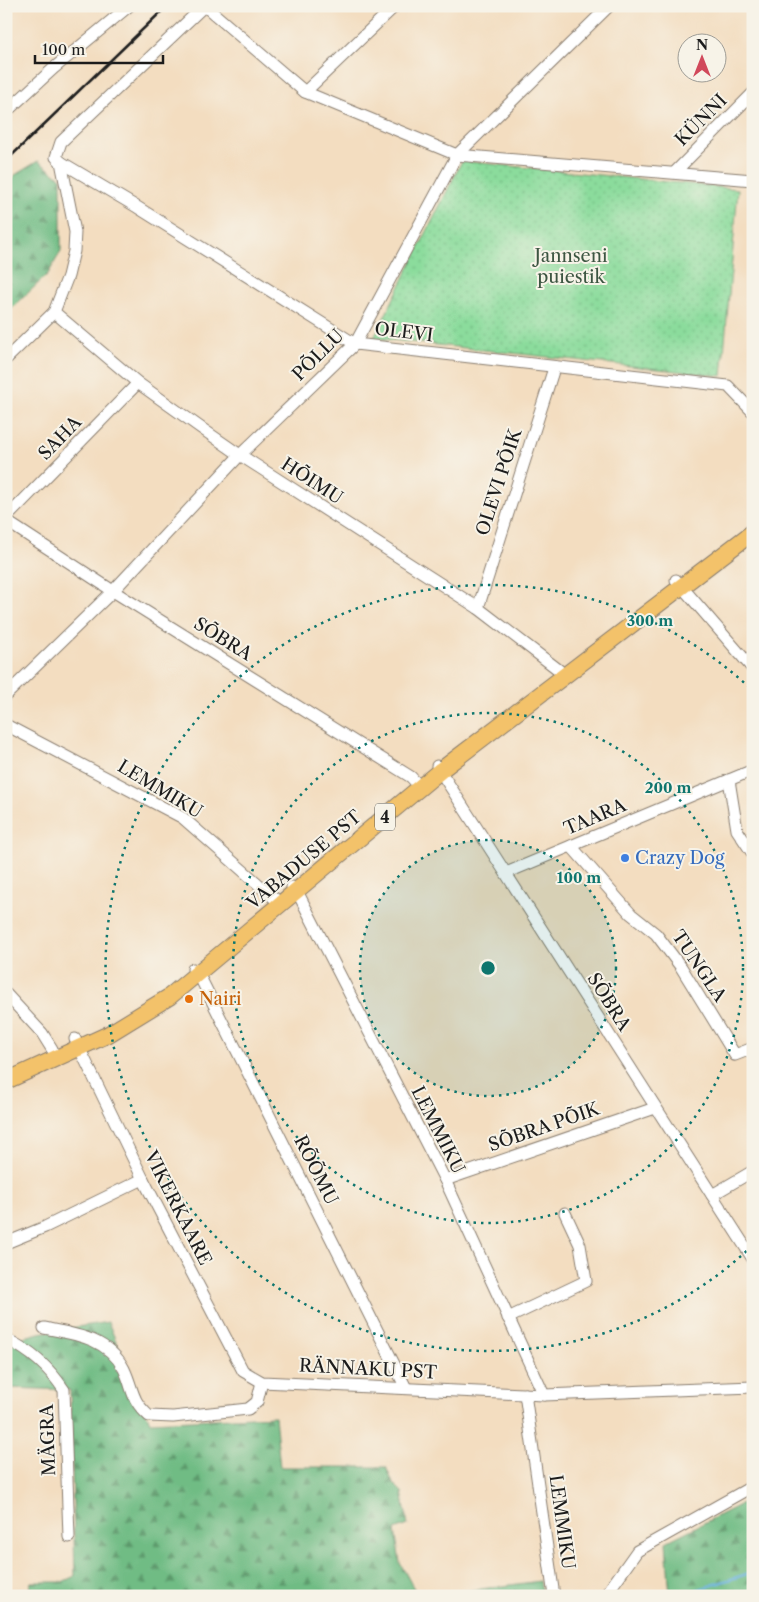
<svg xmlns="http://www.w3.org/2000/svg" width="759" height="1602" font-family="'Libre Caslon Text',serif">
<style>
.forest{fill:url(#forest-firs);stroke:#466c50}
.park{fill:url(#park-dots);stroke:#547c5c}
.lines{fill:none;stroke-linecap:round;stroke-linejoin:round}
.stream{stroke:#66b0de;stroke-width:2.5}
.minor-casing{stroke:#887c6e;stroke-width:13}
.highway-casing{stroke:#887c6e;stroke-width:18}
.minor{stroke:#fff;stroke-width:11}
.highway{stroke:#f3c26a;stroke-width:16}
.rail{stroke:#1c1c1c;stroke-width:2.5}
.ring{fill:none;stroke:#0f766e;stroke-width:2.5;stroke-dasharray:2.5 5}
.shop-dot{fill:#3f7fe0;stroke:#f7f3e8;stroke-width:2}
.food-dot{fill:#e8710a;stroke:#f7f3e8;stroke-width:2}
.labels{text-anchor:middle;stroke-width:4;stroke-linejoin:round;paint-order:stroke}
.shield{fill:#f7f3e8;stroke:#5e5c59;stroke-width:1}
.shield-label{font-size:16px;font-weight:bold;fill:#1c1c1c}
.street-label{font-size:18px;fill:#1c1c1c;stroke:#f7f3e8}
.park-label{font-size:18px;fill:#3d5642;stroke:#f7f3e8}
.shop-label{font-size:18px;fill:#366cbe;stroke:#f7f3e8;text-anchor:start}
.food-label{font-size:18px;fill:#c56008;stroke:#f7f3e8;text-anchor:start}
.centre{fill:#0f766e;stroke:#f7f3e8;stroke-width:2.5}
.ring-label{font-size:15px;text-anchor:middle;font-weight:bold;fill:#0f766e;stroke:#f7f3e8;stroke-width:4;stroke-linejoin:round;paint-order:stroke}
</style>
<defs>
<pattern id="forest-firs" width="22" height="20" patternUnits="userSpaceOnUse" patternTransform="scale(1.25)"><rect width="22" height="20" fill="#70bc84"/><path d="M5 1l3.5 6h-7zM16 11l3.5 6h-7z" fill="#5b986b"/></pattern>
<pattern id="park-dots" width="8" height="8" patternUnits="userSpaceOnUse" patternTransform="scale(1.25)"><rect width="8" height="8" fill="#8bdc9c"/><path d="M2 2h.1M6 6h.1" fill="none" stroke="#77bc86" stroke-width="1.8" stroke-linecap="round"/></pattern>
</defs>
<rect width="100%" height="100%" fill="#f7f3e8"/>
<filter id="ink" filterUnits="userSpaceOnUse"><feTurbulence type="fractalNoise" baseFrequency=".02" numOctaves="2"/><feDisplacementMap in="SourceGraphic" scale="10" xChannelSelector="R" yChannelSelector="G"/><feConvolveMatrix kernelMatrix="1 2 1 2 8 2 1 2 1" color-interpolation-filters="sRGB"/></filter>
<filter id="wash" filterUnits="userSpaceOnUse"><feTurbulence type="fractalNoise" baseFrequency=".0096" numOctaves="4" result="noise"/><feDisplacementMap in="SourceGraphic" scale="20" xChannelSelector="R" yChannelSelector="G"/><feGaussianBlur stdDeviation="1.12" result="paint"/><feColorMatrix in="noise" values="0 0 0 0 0 0 0 0 0 0 0 0 0 0 0 0 0 1.4 0 .05"/><feComposite in="paint" operator="in"/></filter>
<g filter="url(#wash)">
<rect width="100%" height="100%" fill="#f3ddc0"/>
<g class="forest">
<path d="M 38,161 L 61,178 L 61,251 L 48,274 L 6,314 L 6,184 L 15,175 Z"/>
<path d="M 108,1322 L 150,1422 L 275,1416 L 280,1467 L 386,1467 L 393,1483 L 402,1492 L 408,1525 L 395,1530 L 400,1563 L 418,1596 L 27,1596 L 31,1582 L 62,1582 L 75,1576 L 70,1390 L 6,1388 L 6,1342 L 39,1333 Z"/>
<path d="M 753,1498 L 753,1588 L 748,1596 L 670,1596 L 666,1542 Z"/>
<path d="M 540,1581 L 543,1596 L 429,1596 Z"/>
</g>
<path class="park" d="M 462,161 L 738,189 L 722,376 L 374,338 Z"/>
<g class="lines">
<path class="stream" d="M 678,1596 L 753,1572"/>
</g>
</g>
<g filter="url(#ink)">
<g class="lines">
<defs>
<g id="minor">
<path d="M 205,6 L 305,92 L 457,155 L 753,180"/>
<path d="M 305,92 L 395,6"/>
<path d="M 6,112 L 54,68 L 129,6"/>
<path d="M 61,162 L 137,207 L 355,344 L 728,386 L 753,412"/>
<path d="M 675,172 L 753,93"/>
<path d="M 54,312 L 138,383 L 201,428 L 240,455 L 478,608 L 559,670"/>
<path d="M 6,359 L 54,312 L 68,276 L 74,251 L 75,232 L 61,162 L 56,157 L 61,142 L 204,6"/>
<path d="M 6,518 L 138,383"/>
<path d="M 6,521 L 113,591 L 411,777 L 420,787"/>
<path d="M 676,580 L 753,669"/>
<path d="M 478,608 L 554,368"/>
<path d="M 6,695 L 113,591 L 240,455 L 355,344 L 457,155 L 609,6"/>
<path d="M 6,725 L 183,818 L 282,905"/>
<path d="M 437,766 L 753,1259"/>
<path d="M 729,780 L 737,830 L 753,854"/>
<path d="M 571,846 L 631,914 L 656,934 L 681,967 L 735,1055 L 753,1048"/>
<path d="M 506,873 L 753,770"/>
<path d="M 292,887 L 300,897 L 445,1180 L 544,1395"/>
<path d="M 193,969 L 202,981 L 406,1388"/>
<path d="M 6,994 L 42,1033 L 52,1049"/>
<path d="M 75,1039 L 143,1179 L 243,1371 L 262,1382 L 544,1395 L 753,1387"/>
<path d="M 445,1180 L 655,1108"/>
<path d="M 712,1195 L 753,1171"/>
<path d="M 6,1243 L 45,1227 L 143,1179"/>
<path d="M 508,1318 L 586,1281 L 580,1245 L 565,1213"/>
<path d="M 44,1328 C 75,1334 108,1338 124,1369 C 134,1390 130,1399 149,1416 L 173,1417 L 248,1409 L 257,1402 L 262,1382"/>
<path d="M 6,1339 C 31,1351 49,1367 64,1390 L 69,1537"/>
<path d="M 525,1394 L 554,1596"/>
<path d="M 605,1596 L 637,1551 L 753,1486"/>
</g>
<path id="highway" d="M 6,1081 L 107,1035 L 169,997 L 441,770 L 753,532"/>
</defs>
<use href="#minor" class="minor-casing"/>
<use href="#highway" class="highway-casing"/>
<use href="#minor" class="minor"/>
<use href="#highway" class="highway"/>
<path class="rail" d="M 6,161 L 167,6"/>
</g>
</g>
<circle cx="488" cy="968" r="128" fill="#0f766e" fill-opacity=".12"/>
<g class="ring">
<circle cx="488" cy="968" r="128"/>
<circle cx="488" cy="968" r="255"/>
<path d="M752 1246A383 383 0 1 1 752 690"/>
</g>
<circle class="shop-dot" cx="625" cy="858" r="5"/>
<circle class="food-dot" cx="189" cy="999" r="5"/>
<g class="labels">
<rect class="shield" x="375" y="803.5" width="20" height="27" rx="4"/>
<g class="shield-label">
<text x="385" y="823">4</text>
</g>
<g class="street-label">
<text transform="translate(701 120) rotate(-45)" y="6">KÜNNI</text>
<text transform="translate(404 332) rotate(7)" y="6">OLEVI</text>
<text transform="translate(318 355) rotate(-45)" y="6">PÕLLU</text>
<text transform="translate(60 438) rotate(-46)" y="6">SAHA</text>
<text transform="translate(312 481) rotate(33)" y="6">HÕIMU</text>
<text transform="translate(499 482) rotate(-72)" y="6">OLEVI PÕIK</text>
<text transform="translate(223 639) rotate(32)" y="6">SÕBRA</text>
<text transform="translate(160 789) rotate(31)" y="6">LEMMIKU</text>
<text transform="translate(595 817) rotate(-23)" y="6">TAARA</text>
<text transform="translate(304 860) rotate(-40)" y="6">VABADUSE PST</text>
<text transform="translate(699 966) rotate(56)" y="6">TUNGLA</text>
<text transform="translate(609 1002) rotate(58)" y="6">SÕBRA</text>
<text transform="translate(544 1127) rotate(-19)" y="6">SÕBRA PÕIK</text>
<text transform="translate(438 1130) rotate(63)" y="6">LEMMIKU</text>
<text transform="translate(316 1170) rotate(63)" y="6">RÕÕMU</text>
<text transform="translate(178 1208) rotate(63)" y="6">VIKERKAARE</text>
<text transform="translate(368 1369) rotate(3)" y="6">RÄNNAKU PST</text>
<text transform="translate(48 1440) rotate(-92)" y="6">MÄGRA</text>
<text transform="translate(562 1522) rotate(82)" y="6">LEMMIKU</text>
</g>
<g class="park-label">
<text x="571" y="262">Jannseni<tspan x="571" dy="21">puiestik</tspan></text>
</g>
<g class="shop-label">
<text x="635" y="864">Crazy Dog</text>
</g>
<g class="food-label">
<text x="199" y="1005">Nairi</text>
</g>
</g>
<circle cx="488" cy="968" r="8" class="centre"/>
<g class="ring-label">
<text x="650" y="626">300 m</text>
<text x="668" y="793">200 m</text>
<text x="579" y="883">100 m</text>
</g>
<rect width="759" height="1602" fill="none" stroke="#f7f3e8" stroke-width="25"/>
<g transform="translate(702 58)"><circle r="24" fill="#f7f3e8" stroke="#9f9d96"/>
<path d="M0-4L9 19L0 12L-9 19Z" fill="#d1495b"/>
<text y="-8" font-size="14" font-weight="bold" text-anchor="middle" fill="#1c1c1c">N</text>
</g>
<path d="M35 55v8h128v-8" fill="none" stroke="#1c1c1c" stroke-width="2.5"/>
<text x="42" y="55" font-size="15" fill="#1c1c1c" stroke="#f7f3e8" stroke-width="4" paint-order="stroke">100 m</text>
</svg>
